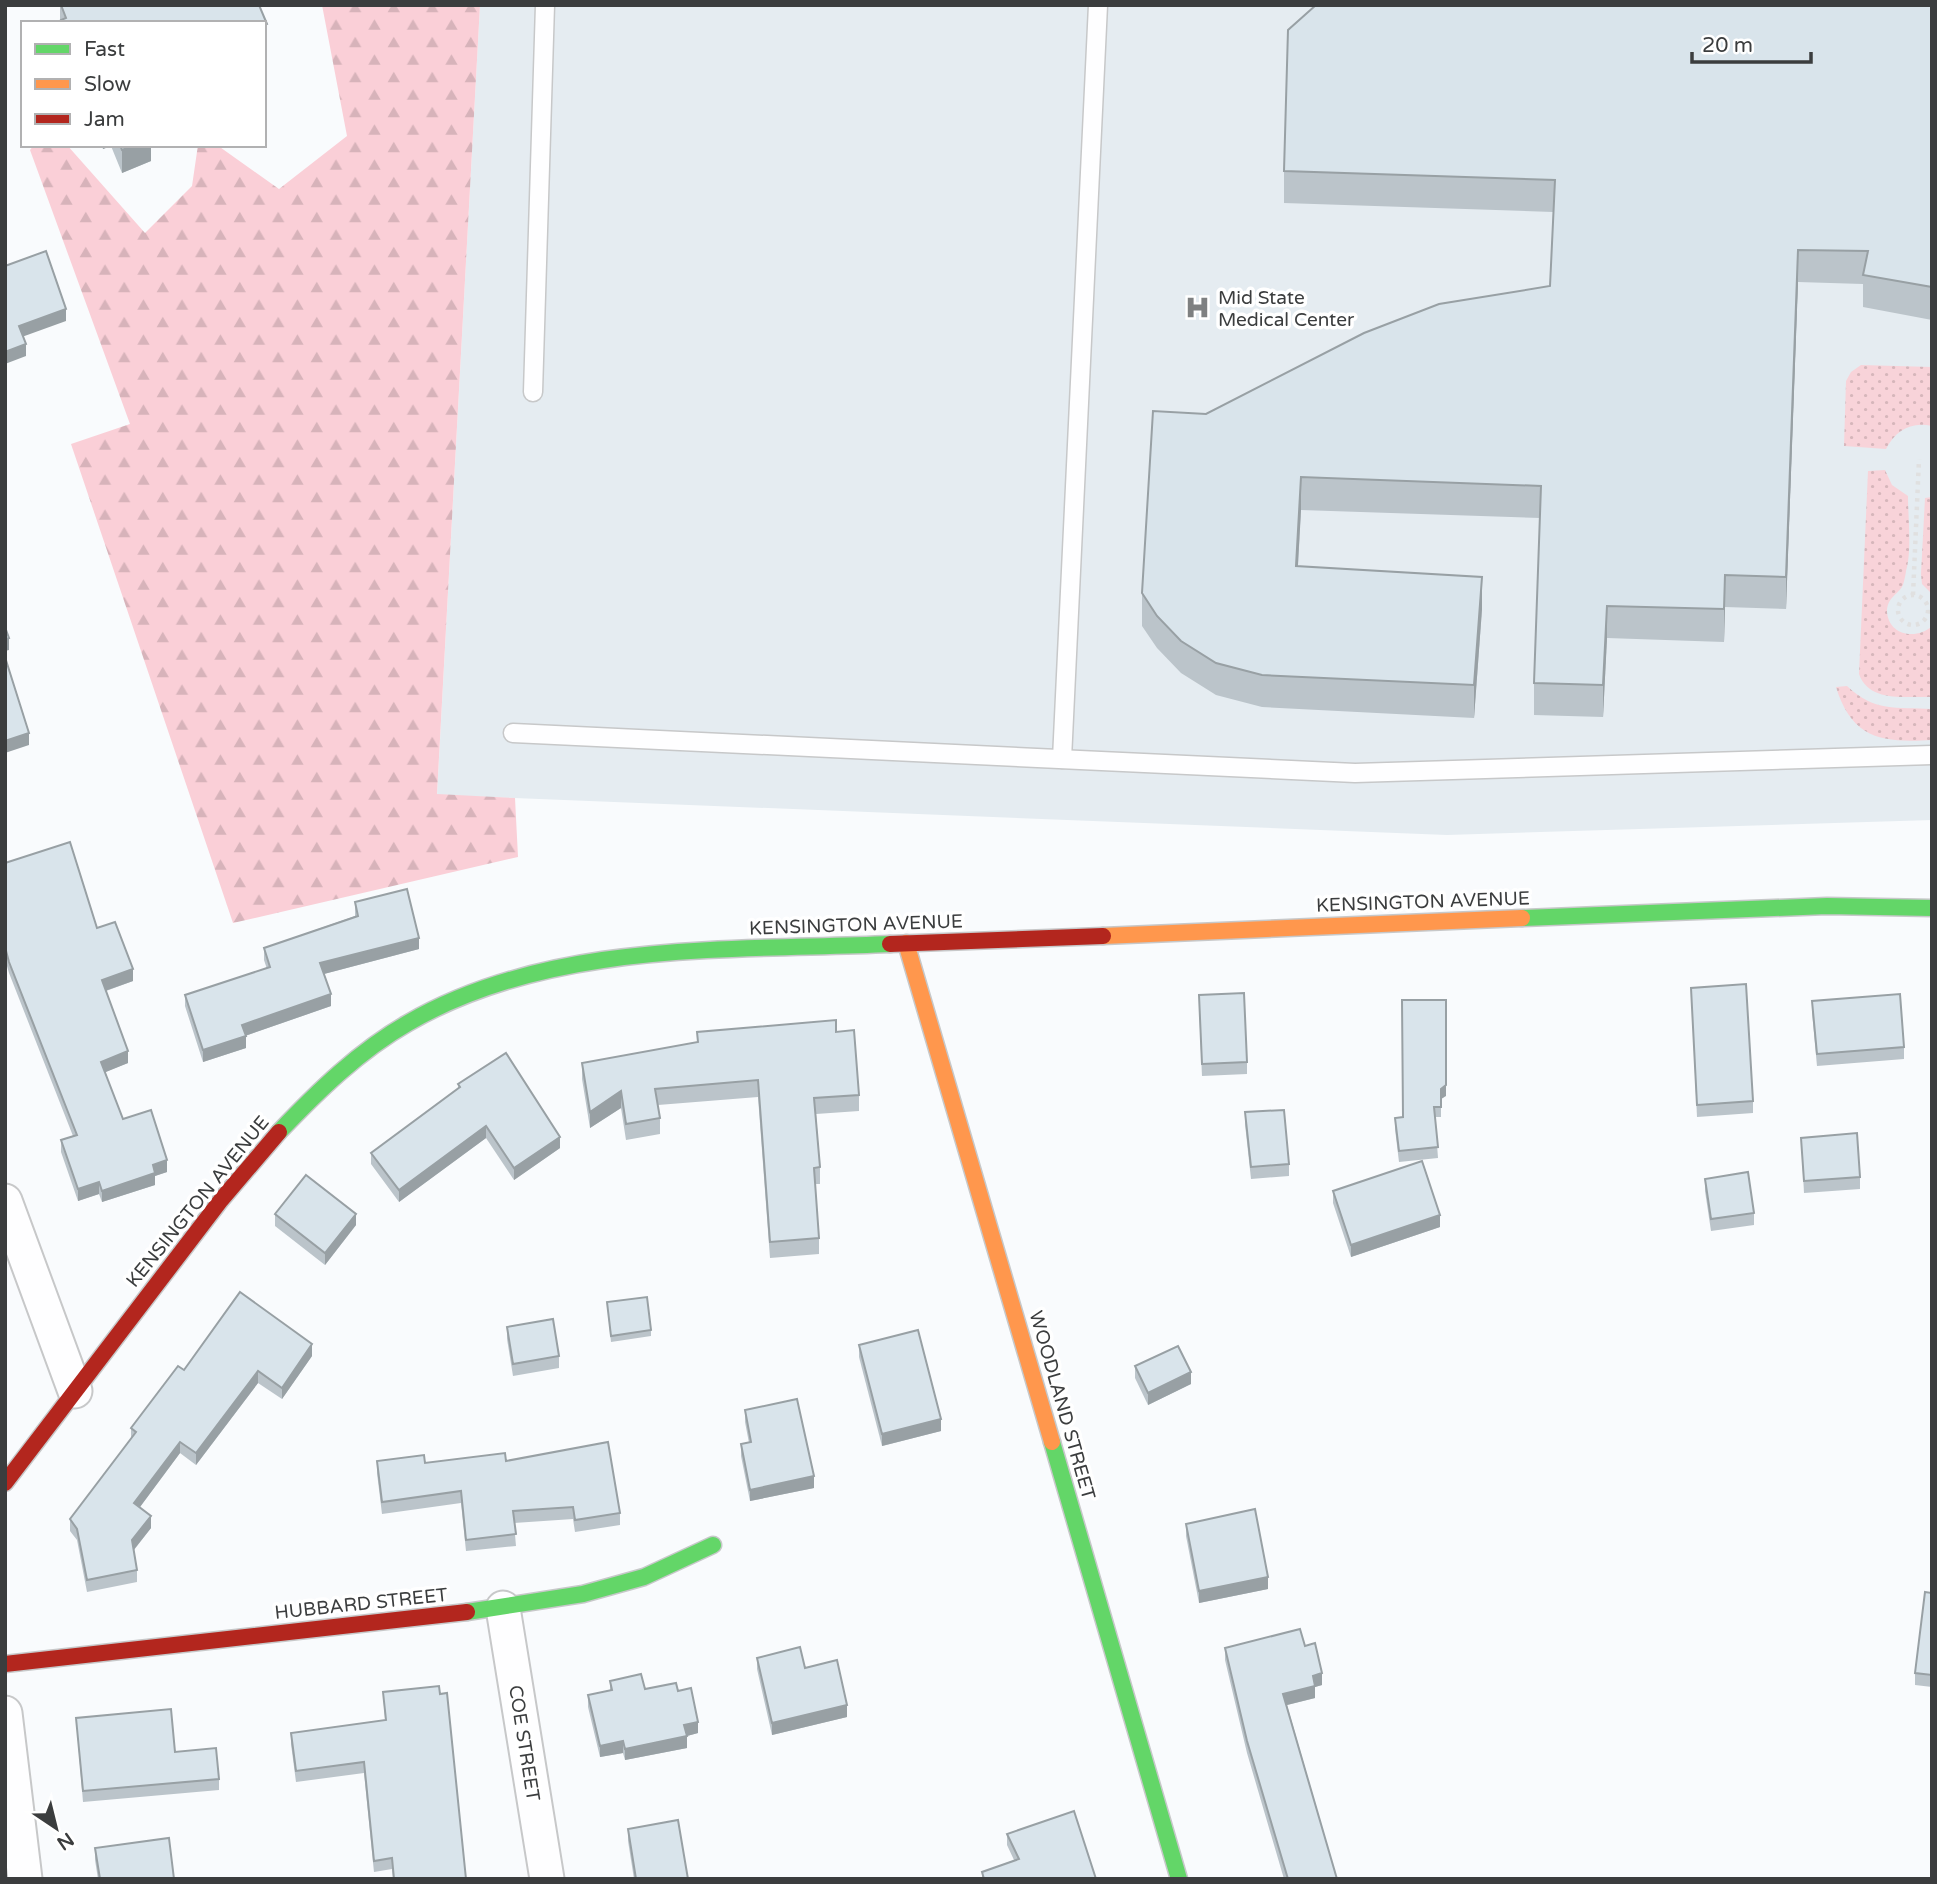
<svg xmlns="http://www.w3.org/2000/svg" width="1937" height="1884" font-family="'Varela Round',sans-serif">
<style>
.built{fill:#e5ecf1}
.grass{fill:url(#grass-dots)}
.forest{fill:url(#forest-firs)}
.lines{fill:none;stroke-linecap:round;stroke-linejoin:round}
.lane-casing{stroke:#c7c8c9;stroke-width:21}
.street-casing{stroke:#c7c8c9;stroke-width:37}
.fast-casing{stroke:#c7c8c9;stroke-width:19}
.slow-casing{stroke:#c7c8c9;stroke-width:19}
.jam-casing{stroke:#c7c8c9;stroke-width:19}
.path{stroke:#e0e0e0;stroke-width:4.5;stroke-dasharray:3.5 5;stroke-linecap:butt}
.lane{stroke:#fefeff;stroke-width:18}
.street{stroke:#fefeff;stroke-width:33}
.fast{stroke:#63d668;stroke-width:16}
.slow{stroke:#ff974d;stroke-width:16}
.jam{stroke:#b3261e;stroke-width:16}
.wall{fill:#bbc4ca}
.shaded-wall{fill:#98a0a4}
.building{fill:#d9e4eb;stroke:#98a0a4;stroke-width:2}
.labels{text-anchor:middle;stroke-width:7;stroke-linejoin:round;paint-order:stroke}
.poi-label{font-size:19px;fill:#3b3d3e;stroke:#fff;text-anchor:start}
.street-label{font-size:19px;fill:#3b3d3e;stroke:#fff}
</style>
<defs>
<pattern id="grass-dots" width="8" height="8" patternUnits="userSpaceOnUse" patternTransform="scale(1.75)"><rect width="8" height="8" fill="#f8d3d9"/><path d="M2 2h.1M6 6h.1" fill="none" stroke="#d6b6bb" stroke-width="1.8" stroke-linecap="round"/></pattern>
<pattern id="forest-firs" width="22" height="20" patternUnits="userSpaceOnUse" patternTransform="scale(1.75)"><rect width="22" height="20" fill="#facfd7"/><path d="M5 1l3.5 6h-7zM16 11l3.5 6h-7z" fill="#d7b3ba"/></pattern>
</defs>
<rect width="100%" height="100%" fill="#f9fbfd"/>
<path class="built" d="M 480,5 L 1932,5 L 1932,820 L 1447,835 L 437,795 Z"/>
<g class="grass">
<path d="M 1861,365 L 1932,367 L 1932,426 C 1911,421 1895,431 1886,449 L 1844,446 L 1846,381 L 1851,372 Z"/>
<path d="M 1885,470 L 1892,485 L 1908,496 C 1908,517 1912,552 1906,571 C 1906,573 1904,582 1903,585 C 1898,595 1887,597 1887,612 C 1889,636 1917,640 1932,626 L 1932,697 C 1906,696 1869,703 1859,674 L 1868,471 Z"/>
<path d="M 1932,497 L 1932,594 L 1922,584 L 1921,574 L 1925,498 Z"/>
<path d="M 1847,686 C 1874,712 1896,707 1932,709 L 1932,740 C 1882,743 1852,739 1836,687 Z"/>
</g>
<path class="forest" d="M 322,5 L 480,5 L 437,794 L 515,798 L 518,857 L 233,923 L 71,444 L 130,424 L 30,150 L 34,145 L 67,145 L 145,233 L 192,186 L 198,145 L 217,145 L 279,189 L 347,136 Z"/>
<g class="lines">
<defs>
<g id="lane">
<path d="M 533,392 L 545,5"/>
<path d="M 513,733 L 1355,773 L 1932,755"/>
<path d="M 1062,759 L 1098,5"/>
</g>
<g id="street">
<path d="M 5,1201 L 75,1391"/>
<path d="M 503,1608 L 547,1879"/>
<path d="M 5,1713 L 25,1879"/>
</g>
<g id="fast">
<path d="M 1522,918 L 1827,906 L 1932,908"/>
<path d="M 279,1132 C 318,1091 359,1051 408,1023 C 551,940 731,951 890,944"/>
<path d="M 1052,1442 L 1179,1879"/>
<path d="M 467,1612 L 583,1594 L 644,1577 L 713,1545"/>
</g>
<g id="slow">
<path d="M 1103,936 L 1522,918"/>
<path d="M 906,943 L 1052,1442"/>
</g>
<g id="jam">
<path d="M 890,944 L 1103,936"/>
<path d="M 5,1483 L 221,1200 L 279,1132"/>
<path d="M 5,1664 L 467,1612"/>
</g>
</defs>
<use href="#lane" class="lane-casing"/>
<use href="#street" class="street-casing"/>
<use href="#fast" class="fast-casing"/>
<use href="#slow" class="slow-casing"/>
<use href="#jam" class="jam-casing"/>
<g class="path">
<circle cx="1913" cy="610" r="15"/>
<path d="M 1913,595 L 1919,459"/>
</g>
<use href="#lane" class="lane"/>
<use href="#street" class="street"/>
<use href="#fast" class="fast"/>
<use href="#slow" class="slow"/>
<use href="#jam" class="jam"/>
</g>
<g class="wall">
<path d="M 60,5 L 259,5 L 267,24 L 267,47 L 264,48 L 264,23 L 60,23 Z"/>
<path d="M 1932,5 L 1932,320 L 1863,307 L 1863,284 L 1798,282 L 1786,609 L 1725,607 L 1724,642 L 1607,638 L 1603,717 L 1534,715 L 1534,683 L 1540,518 L 1301,510 L 1298,566 L 1482,609 L 1474,718 L 1262,707 L 1216,695 L 1181,673 L 1157,648 L 1142,626 L 1142,593 L 1206,414 L 1550,286 L 1553,212 L 1284,203 L 1284,171 Z"/>
<path d="M 101,145 L 156,145 L 151,147 L 151,161 L 122,173 L 111,146 L 103,149 Z"/>
<path d="M 5,863 L 97,928 L 133,981 L 106,991 L 128,1063 L 105,1072 L 123,1119 L 167,1172 L 155,1176 L 155,1185 L 102,1202 L 99,1194 L 78,1201 L 61,1152 L 61,1140 L 73,1136 L 9,973 L 5,959 Z"/>
<path d="M 355,902 L 419,949 L 324,974 L 331,1006 L 245,1036 L 246,1048 L 203,1062 L 185,1006 L 185,995 L 267,969 L 264,960 L 264,948 L 355,916 Z"/>
<path d="M 1691,988 L 1753,1101 L 1753,1113 L 1697,1117 Z"/>
<path d="M 1812,1001 L 1904,1047 L 1904,1059 L 1817,1066 L 1812,1012 Z"/>
<path d="M 1199,1006 L 1247,1062 L 1247,1074 L 1202,1076 Z"/>
<path d="M 697,1032 L 836,1032 L 859,1095 L 859,1111 L 816,1114 L 820,1167 L 820,1184 L 815,1184 L 819,1238 L 819,1254 L 770,1258 L 758,1097 L 658,1105 L 660,1118 L 660,1134 L 626,1140 L 621,1108 L 590,1128 L 582,1079 L 582,1063 L 697,1042 Z"/>
<path d="M 458,1084 L 560,1148 L 514,1180 L 486,1138 L 399,1202 L 371,1164 L 371,1153 L 458,1089 Z"/>
<path d="M 1446,1096 L 1441,1099 L 1441,1117 L 1435,1117 L 1438,1158 L 1399,1162 L 1395,1129 L 1395,1118 L 1403,1117 Z"/>
<path d="M 1245,1112 L 1289,1164 L 1289,1176 L 1251,1179 L 1245,1124 Z"/>
<path d="M 1801,1138 L 1860,1177 L 1860,1189 L 1804,1193 Z"/>
<path d="M 1705,1179 L 1754,1213 L 1754,1225 L 1711,1231 L 1705,1191 Z"/>
<path d="M 1333,1191 L 1440,1227 L 1351,1257 L 1333,1203 Z"/>
<path d="M 275,1214 L 356,1225 L 325,1265 L 275,1226 Z"/>
<path d="M 607,1302 L 651,1330 L 651,1336 L 611,1342 Z"/>
<path d="M 507,1327 L 559,1356 L 559,1368 L 513,1376 L 507,1339 Z"/>
<path d="M 859,1345 L 941,1431 L 882,1446 L 859,1357 Z"/>
<path d="M 312,1356 L 282,1399 L 258,1383 L 196,1465 L 180,1453 L 140,1507 L 151,1528 L 134,1550 L 137,1570 L 137,1582 L 87,1592 L 77,1540 L 70,1531 L 70,1519 L 131,1439 L 131,1428 L 184,1370 Z"/>
<path d="M 1135,1366 L 1191,1384 L 1148,1405 L 1135,1378 Z"/>
<path d="M 745,1410 L 814,1488 L 750,1501 L 741,1456 L 741,1444 L 749,1443 L 745,1422 Z"/>
<path d="M 377,1461 L 425,1463 L 506,1461 L 620,1513 L 620,1525 L 575,1532 L 573,1519 L 514,1523 L 516,1546 L 466,1551 L 461,1503 L 382,1514 L 377,1473 Z"/>
<path d="M 1186,1524 L 1268,1589 L 1199,1603 L 1186,1536 Z"/>
<path d="M 1932,1593 L 1932,1687 L 1915,1685 L 1915,1673 Z"/>
<path d="M 1305,1646 L 1322,1685 L 1315,1687 L 1315,1698 L 1287,1705 L 1337,1879 L 1284,1879 L 1247,1753 L 1225,1660 L 1225,1648 Z"/>
<path d="M 757,1658 L 847,1717 L 772,1735 L 757,1669 Z"/>
<path d="M 610,1681 L 645,1689 L 678,1691 L 698,1733 L 687,1736 L 687,1748 L 625,1760 L 623,1753 L 600,1757 L 588,1707 L 588,1695 L 610,1690 Z"/>
<path d="M 383,1692 L 466,1879 L 393,1879 L 392,1869 L 374,1872 L 364,1773 L 296,1782 L 291,1744 L 291,1733 L 385,1720 Z"/>
<path d="M 76,1718 L 175,1752 L 219,1779 L 219,1790 L 83,1802 Z"/>
<path d="M 628,1829 L 688,1879 L 634,1879 L 628,1841 Z"/>
<path d="M 1007,1834 L 1096,1879 L 982,1879 L 982,1872 L 1014,1860 L 1007,1845 Z"/>
<path d="M 95,1848 L 174,1879 L 98,1879 L 95,1860 Z"/>
</g>
<g class="shaded-wall">
<path d="M 267,24 L 267,47 L 264,48 L 264,25 Z"/>
<path d="M 103,145 L 111,145 L 111,146 L 103,149 Z"/>
<path d="M 134,145 L 156,145 L 151,147 L 151,161 L 122,173 L 122,150 Z"/>
<path d="M 1798,250 L 1798,282 L 1786,609 L 1786,577 Z"/>
<path d="M 66,309 L 66,321 L 19,338 L 19,326 Z"/>
<path d="M 26,344 L 26,356 L 5,364 L 5,352 Z"/>
<path d="M 1301,477 L 1301,510 L 1296,598 L 1296,566 Z"/>
<path d="M 1725,575 L 1725,607 L 1724,642 L 1724,609 Z"/>
<path d="M 1482,577 L 1482,609 L 1474,718 L 1474,685 Z"/>
<path d="M 1607,606 L 1607,638 L 1603,717 L 1603,685 Z"/>
<path d="M 9,638 L 9,650 L 5,651 L 5,639 Z"/>
<path d="M 29,733 L 29,745 L 5,753 L 5,741 Z"/>
<path d="M 419,938 L 419,949 L 320,975 L 320,963 Z"/>
<path d="M 133,969 L 133,981 L 102,992 L 102,980 Z"/>
<path d="M 331,994 L 331,1006 L 242,1037 L 242,1025 Z"/>
<path d="M 246,1036 L 246,1048 L 203,1062 L 203,1050 Z"/>
<path d="M 128,1051 L 128,1063 L 101,1074 L 101,1062 Z"/>
<path d="M 1446,1085 L 1446,1096 L 1441,1099 L 1441,1089 Z"/>
<path d="M 621,1091 L 621,1108 L 590,1128 L 590,1112 Z"/>
<path d="M 486,1126 L 486,1138 L 399,1202 L 399,1190 Z"/>
<path d="M 560,1137 L 560,1148 L 514,1180 L 514,1168 Z"/>
<path d="M 167,1160 L 167,1172 L 155,1176 L 155,1185 L 102,1202 L 102,1191 L 153,1165 Z"/>
<path d="M 99,1182 L 99,1194 L 78,1201 L 78,1189 Z"/>
<path d="M 356,1214 L 356,1225 L 325,1265 L 325,1253 Z"/>
<path d="M 1440,1215 L 1440,1227 L 1351,1257 L 1351,1245 Z"/>
<path d="M 312,1344 L 312,1356 L 282,1399 L 282,1388 Z"/>
<path d="M 258,1371 L 258,1383 L 196,1465 L 196,1453 Z"/>
<path d="M 1191,1372 L 1191,1384 L 1148,1405 L 1148,1393 Z"/>
<path d="M 941,1419 L 941,1431 L 882,1446 L 882,1434 Z"/>
<path d="M 180,1442 L 180,1453 L 134,1515 L 134,1503 Z"/>
<path d="M 814,1476 L 814,1488 L 750,1501 L 750,1490 Z"/>
<path d="M 151,1516 L 151,1528 L 132,1552 L 132,1540 Z"/>
<path d="M 1268,1577 L 1268,1589 L 1199,1603 L 1199,1591 Z"/>
<path d="M 1322,1673 L 1322,1685 L 1315,1687 L 1315,1698 L 1283,1706 L 1283,1694 L 1313,1676 Z"/>
<path d="M 847,1705 L 847,1717 L 772,1735 L 772,1723 Z"/>
<path d="M 698,1722 L 698,1733 L 687,1736 L 687,1748 L 625,1760 L 625,1749 L 684,1725 Z"/>
<path d="M 623,1741 L 623,1753 L 600,1757 L 600,1746 Z"/>
</g>
<g class="building">
<path d="M 61,5 L 259,5 L 267,24 L 264,25 L 264,23 L 62,23 L 61,20 L 66,18 Z"/>
<path d="M 1316,5 L 1932,5 L 1932,287 L 1863,275 L 1868,251 L 1798,250 L 1786,577 L 1725,575 L 1724,609 L 1607,606 L 1603,685 L 1534,683 L 1541,486 L 1301,477 L 1296,566 L 1482,577 L 1474,685 L 1262,675 L 1216,663 L 1181,641 L 1157,616 L 1142,593 L 1153,411 L 1206,414 L 1364,333 L 1439,304 L 1550,286 L 1555,180 L 1284,171 L 1288,30 Z"/>
<path d="M 120,145 L 134,145 L 122,150 Z"/>
<path d="M 46,251 L 66,309 L 19,326 L 26,344 L 5,352 L 5,266 Z"/>
<path d="M 5,627 L 9,638 L 5,639 Z"/>
<path d="M 5,657 L 29,733 L 5,741 Z"/>
<path d="M 70,842 L 97,928 L 115,922 L 133,969 L 102,980 L 128,1051 L 101,1062 L 123,1119 L 151,1110 L 167,1160 L 153,1165 L 155,1173 L 102,1191 L 99,1182 L 78,1189 L 61,1140 L 77,1135 L 9,962 L 5,947 L 5,863 Z"/>
<path d="M 407,889 L 419,938 L 320,963 L 331,994 L 242,1025 L 246,1036 L 203,1050 L 185,995 L 270,967 L 264,948 L 358,916 L 355,902 Z"/>
<path d="M 1746,984 L 1753,1101 L 1697,1105 L 1691,988 Z"/>
<path d="M 1244,993 L 1247,1062 L 1202,1064 L 1199,995 Z"/>
<path d="M 1900,994 L 1904,1047 L 1817,1054 L 1812,1001 Z"/>
<path d="M 1402,1000 L 1446,1000 L 1446,1085 L 1441,1089 L 1441,1107 L 1434,1107 L 1438,1147 L 1399,1151 L 1395,1118 L 1403,1117 Z"/>
<path d="M 836,1020 L 836,1032 L 854,1030 L 859,1095 L 814,1098 L 820,1167 L 814,1168 L 819,1238 L 770,1242 L 758,1080 L 655,1089 L 660,1118 L 626,1124 L 621,1091 L 590,1112 L 582,1063 L 698,1042 L 697,1032 Z"/>
<path d="M 506,1053 L 560,1137 L 514,1168 L 486,1126 L 399,1190 L 371,1153 L 460,1087 L 458,1084 Z"/>
<path d="M 1284,1110 L 1289,1164 L 1251,1167 L 1245,1112 Z"/>
<path d="M 1857,1133 L 1860,1177 L 1804,1181 L 1801,1138 Z"/>
<path d="M 1422,1161 L 1440,1215 L 1351,1245 L 1333,1191 Z"/>
<path d="M 1748,1172 L 1754,1213 L 1711,1219 L 1705,1179 Z"/>
<path d="M 306,1175 L 356,1214 L 325,1253 L 275,1214 Z"/>
<path d="M 240,1292 L 312,1344 L 282,1388 L 258,1371 L 196,1453 L 180,1442 L 134,1503 L 151,1516 L 132,1540 L 137,1570 L 87,1580 L 77,1529 L 70,1519 L 136,1432 L 131,1428 L 178,1366 L 184,1370 Z"/>
<path d="M 647,1297 L 651,1330 L 611,1336 L 607,1302 Z"/>
<path d="M 553,1319 L 559,1356 L 513,1364 L 507,1327 Z"/>
<path d="M 918,1330 L 941,1419 L 882,1434 L 859,1345 Z"/>
<path d="M 1178,1346 L 1191,1372 L 1148,1393 L 1135,1366 Z"/>
<path d="M 797,1399 L 814,1476 L 750,1490 L 741,1444 L 751,1442 L 745,1410 Z"/>
<path d="M 608,1442 L 620,1513 L 575,1520 L 573,1507 L 513,1511 L 516,1534 L 466,1540 L 461,1491 L 382,1502 L 377,1461 L 424,1455 L 425,1463 L 505,1453 L 506,1461 Z"/>
<path d="M 1255,1509 L 1268,1577 L 1199,1591 L 1186,1524 Z"/>
<path d="M 1925,1592 L 1932,1593 L 1932,1675 L 1915,1673 Z"/>
<path d="M 1300,1629 L 1305,1646 L 1315,1643 L 1322,1673 L 1313,1676 L 1315,1686 L 1283,1694 L 1337,1879 L 1288,1879 L 1247,1741 L 1225,1648 Z"/>
<path d="M 800,1647 L 805,1668 L 837,1660 L 847,1705 L 772,1723 L 757,1658 Z"/>
<path d="M 641,1674 L 645,1689 L 676,1683 L 678,1691 L 691,1688 L 698,1722 L 684,1725 L 687,1736 L 625,1749 L 623,1741 L 600,1746 L 588,1695 L 612,1690 L 610,1681 Z"/>
<path d="M 439,1686 L 440,1694 L 447,1693 L 466,1879 L 394,1879 L 392,1858 L 374,1861 L 364,1762 L 296,1771 L 291,1733 L 386,1720 L 383,1692 Z"/>
<path d="M 171,1709 L 175,1752 L 216,1748 L 219,1779 L 83,1791 L 76,1718 Z"/>
<path d="M 1074,1811 L 1096,1879 L 984,1879 L 982,1872 L 1019,1859 L 1007,1834 Z"/>
<path d="M 678,1820 L 688,1879 L 636,1879 L 628,1829 Z"/>
<path d="M 169,1838 L 174,1879 L 100,1879 L 95,1848 Z"/>
</g>
<defs>
<symbol id="hospital-bare" viewBox="-9 -9 18 18"><path d="M-5-5h3v3.5h4V-5h3V5h-3V1.5h-4V5h-3Z" fill="#7e8081" stroke="#fff" stroke-width="2.5" paint-order="stroke"/></symbol>
</defs>
<g fill-rule="evenodd">
<use href="#hospital-bare" x="1180" y="290" width="35" height="35"/>
</g>
<g class="labels">
<g class="poi-label">
<text x="1218" y="304">Mid State<tspan x="1218" dy="22">Medical Center</tspan></text>
</g>
<g class="street-label">
<text transform="translate(1423 901) rotate(-2)" y="7">KENSINGTON AVENUE</text>
<text transform="translate(856 924) rotate(-2)" y="7">KENSINGTON AVENUE</text>
<text transform="translate(197 1201) rotate(-51)" y="7">KENSINGTON AVENUE</text>
<text transform="translate(1063 1405) rotate(74)" y="7">WOODLAND STREET</text>
<text transform="translate(361 1603) rotate(-6)" y="7">HUBBARD STREET</text>
<text transform="translate(525 1743) rotate(81)" y="7">COE STREET</text>
</g>
</g>
<rect width="1937" height="1884" fill="none" stroke="#3b3d3e" stroke-width="14"/>
<rect x="21" y="21" width="245" height="126" fill="#ffffff" stroke="#b1b1b2" stroke-width="2"/>
<rect x="35" y="44" width="35" height="10" fill="#63d668" stroke="#b1b1b2" stroke-width="2"/>
<text x="84" y="56" font-size="21" fill="#3b3d3e">Fast</text>
<rect x="35" y="79" width="35" height="10" fill="#ff974d" stroke="#b1b1b2" stroke-width="2"/>
<text x="84" y="91" font-size="21" fill="#3b3d3e">Slow</text>
<rect x="35" y="114" width="35" height="10" fill="#b3261e" stroke="#b1b1b2" stroke-width="2"/>
<text x="84" y="126" font-size="21" fill="#3b3d3e">Jam</text>
<g transform="translate(56 1828) rotate(145)" stroke="#ffffff" stroke-width="5" paint-order="stroke">
<path d="M0-5L12 26L0 18L-12 26Z" fill="#3b3d3e"/>
<text y="-10" font-size="19" font-weight="bold" text-anchor="middle" fill="#3b3d3e">N</text>
</g>
<path d="M1692 52v10h119v-10" fill="none" stroke="#3b3d3e" stroke-width="3.5"/>
<text x="1702" y="52" font-size="21" fill="#3b3d3e" stroke="#ffffff" stroke-width="5" paint-order="stroke">20 m</text>
</svg>
